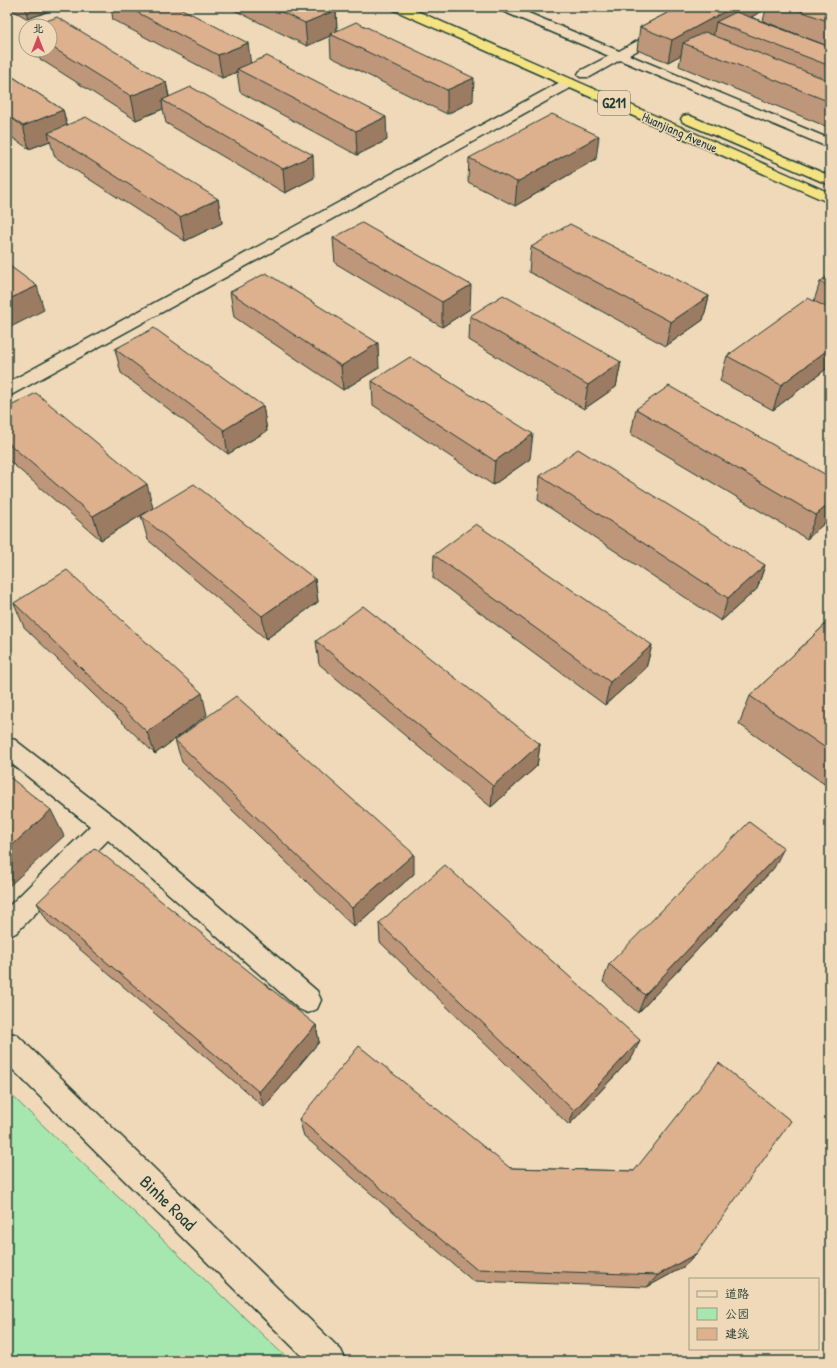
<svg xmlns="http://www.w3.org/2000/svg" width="837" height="1368" font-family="'Patrick Hand','LXGW WenKai TC',sans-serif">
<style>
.green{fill:#a6e7b0;stroke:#629272}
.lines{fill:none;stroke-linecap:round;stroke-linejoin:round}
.street-casing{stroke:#1f3d34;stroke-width:3}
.secondary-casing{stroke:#1f3d34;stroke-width:3}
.highway-casing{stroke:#1f3d34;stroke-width:3}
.street{fill:#efd9b8;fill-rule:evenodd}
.secondary{fill:#efd9b8;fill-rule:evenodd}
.highway{fill:#f4e382;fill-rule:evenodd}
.wall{fill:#be977a;stroke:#1f3d34}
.shaded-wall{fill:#9b7b63;stroke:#1f3d34}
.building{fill:#ddb08e;stroke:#1f3d34}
.labels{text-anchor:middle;stroke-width:3;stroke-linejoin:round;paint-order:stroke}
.far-street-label{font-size:13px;fill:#1f3d34;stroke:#efd9b8}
.shield{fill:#efd9b8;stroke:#5d6c5c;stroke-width:1}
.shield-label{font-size:14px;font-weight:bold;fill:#1f3d34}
.near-street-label{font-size:18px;fill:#1f3d34;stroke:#efd9b8}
</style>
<rect width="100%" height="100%" fill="#efd9b8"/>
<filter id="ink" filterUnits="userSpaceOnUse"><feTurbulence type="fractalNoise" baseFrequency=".025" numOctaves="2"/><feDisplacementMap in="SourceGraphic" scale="8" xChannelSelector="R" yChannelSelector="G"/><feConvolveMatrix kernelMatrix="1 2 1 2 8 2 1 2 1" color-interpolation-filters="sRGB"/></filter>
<g filter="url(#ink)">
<path class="green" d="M 7,1091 L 290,1361 L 7,1361 Z"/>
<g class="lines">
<defs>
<g id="street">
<path d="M 498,7 L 514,7 L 619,51 L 699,7 L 714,7 L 712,10 L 629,55 L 830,139 L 830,148 L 620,60 L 590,77 L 580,77 L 578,74 L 580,71 L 609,56 L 500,10 Z"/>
<path d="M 569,79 L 574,80 L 576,83 L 574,86 L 13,394 L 7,396 L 7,383 L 564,80 Z"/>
<path d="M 7,737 L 15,740 L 116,818 L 317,991 L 321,1000 L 317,1009 L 308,1013 L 299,1009 L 108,840 L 16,933 L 7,937 L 7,908 L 90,826 L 7,760 Z"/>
</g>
<path id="secondary" d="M 7,1032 L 17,1035 L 341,1350 L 346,1361 L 307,1361 L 7,1064 Z"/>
<g id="highway">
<path d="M 392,7 L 408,7 L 830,193 L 830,203 L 394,10 Z"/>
<path d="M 688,115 L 830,176 L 830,185 L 683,122 L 681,119 L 683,116 Z"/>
</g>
</defs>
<use href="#street" class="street-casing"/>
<use href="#secondary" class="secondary-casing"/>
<use href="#highway" class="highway-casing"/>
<use href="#street" class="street"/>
<use href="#secondary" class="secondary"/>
<use href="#highway" class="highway"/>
</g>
<g class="wall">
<path d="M 7,7 L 60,7 L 28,19 Z"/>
<path d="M 111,7 L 178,7 L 251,63 L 387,140 L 357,155 L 240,92 L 237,72 L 222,78 L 113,20 Z"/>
<path d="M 228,7 L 329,7 L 336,10 L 337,30 L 473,101 L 447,114 L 331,57 L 330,36 L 307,46 Z"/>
<path d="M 679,7 L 830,7 L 830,47 L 763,21 L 766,9 L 751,17 L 830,47 L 830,128 L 679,66 L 681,55 L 668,62 L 637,50 L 640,27 Z"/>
<path d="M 50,26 L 166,82 L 169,96 L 314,178 L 285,193 L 166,123 L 163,109 L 136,120 L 29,52 L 29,50 L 50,50 Z"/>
<path d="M 26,28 L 26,40 L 23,29 Z"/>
<path d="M 7,73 L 63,110 L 67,126 L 218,199 L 222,223 L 185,241 L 55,157 L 50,141 L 29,149 L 7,134 Z"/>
<path d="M 469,158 L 596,159 L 515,206 L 468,182 Z"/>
<path d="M 333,238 L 470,309 L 442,327 L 335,263 Z"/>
<path d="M 531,247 L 709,296 L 703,320 L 666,346 L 529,272 Z"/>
<path d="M 830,274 L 830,366 L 773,410 L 720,381 L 727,356 L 814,301 L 820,282 Z"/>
<path d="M 230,292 L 379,368 L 343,390 L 234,317 Z"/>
<path d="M 470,316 L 621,362 L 616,387 L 584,409 L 469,340 Z"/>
<path d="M 115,349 L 263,406 L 267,431 L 228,454 L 121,373 Z"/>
<path d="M 372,381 L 530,459 L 493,485 L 373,405 Z"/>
<path d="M 7,408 L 153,508 L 101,540 L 7,459 Z"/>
<path d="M 636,409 L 830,518 L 807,539 L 631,434 Z"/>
<path d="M 540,476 L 765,565 L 757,589 L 721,621 L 538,500 Z"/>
<path d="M 141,516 L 315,579 L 318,602 L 266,639 L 148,540 Z"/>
<path d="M 434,555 L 652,645 L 646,668 L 605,705 L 433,578 Z"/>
<path d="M 14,603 L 207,715 L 155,754 L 24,627 Z"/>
<path d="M 830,620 L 830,788 L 739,724 L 750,696 Z"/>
<path d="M 316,641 L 540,744 L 537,766 L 491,807 L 319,664 Z"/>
<path d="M 175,740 L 414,874 L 354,927 L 182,762 Z"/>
<path d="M 774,868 L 638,1013 L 603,982 L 609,964 Z"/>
<path d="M 37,903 L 316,1025 L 319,1042 L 264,1107 L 48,922 Z"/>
<path d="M 379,923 L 633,1056 L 569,1125 L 380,942 Z"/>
<path d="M 299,1119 L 510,1168 L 634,1171 L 697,1253 L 685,1266 L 647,1287 L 473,1281 L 304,1136 Z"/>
</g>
<g class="shaded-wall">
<path d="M 25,7 L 60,7 L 28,19 Z"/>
<path d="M 733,7 L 766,7 L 766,9 L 731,28 L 716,22 L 713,38 L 683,43 L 681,55 L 668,62 L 672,40 Z"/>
<path d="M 336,10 L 337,33 L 330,34 L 330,36 L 307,46 L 305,23 Z"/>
<path d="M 248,43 L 251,66 L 237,69 L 237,72 L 222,78 L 218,55 Z"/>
<path d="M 474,78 L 473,101 L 447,114 L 447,90 Z"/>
<path d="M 166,82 L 170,104 L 162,100 L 163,109 L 136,120 L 131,96 Z"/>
<path d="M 63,110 L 69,133 L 48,133 L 50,141 L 29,149 L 23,126 Z"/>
<path d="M 386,117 L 387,140 L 357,155 L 356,131 Z"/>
<path d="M 599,136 L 596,159 L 515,206 L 517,182 Z"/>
<path d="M 313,155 L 314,178 L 285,193 L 283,169 Z"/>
<path d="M 218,199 L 222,223 L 185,241 L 180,217 Z"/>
<path d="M 471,285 L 470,309 L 442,327 L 442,302 Z"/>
<path d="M 37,286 L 44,310 L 7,329 L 7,300 Z"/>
<path d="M 709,296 L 703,320 L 666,346 L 671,322 Z"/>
<path d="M 378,343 L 379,368 L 343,390 L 341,366 Z"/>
<path d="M 830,348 L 830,366 L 773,410 L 781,385 Z"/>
<path d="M 621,362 L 616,387 L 584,409 L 588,385 Z"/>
<path d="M 263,406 L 267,431 L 228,454 L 224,430 Z"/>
<path d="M 533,434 L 530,459 L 493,485 L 495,461 Z"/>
<path d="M 147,484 L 153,508 L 101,540 L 93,516 Z"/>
<path d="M 830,503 L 830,518 L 807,539 L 816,515 Z"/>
<path d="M 765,565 L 757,589 L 721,621 L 728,598 Z"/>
<path d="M 315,579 L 318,602 L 266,639 L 262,616 Z"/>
<path d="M 652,645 L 646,668 L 605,705 L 610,682 Z"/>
<path d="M 202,693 L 207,715 L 155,754 L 147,732 Z"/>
<path d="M 540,744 L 537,766 L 491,807 L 493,786 Z"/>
<path d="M 51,810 L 64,836 L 8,887 L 7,885 L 7,850 Z"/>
<path d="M 784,848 L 774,868 L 638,1013 L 645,995 Z"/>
<path d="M 414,854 L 414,874 L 354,927 L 352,908 Z"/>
<path d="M 316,1025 L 319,1042 L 264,1107 L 259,1092 Z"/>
<path d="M 640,1040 L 633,1056 L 569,1125 L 574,1111 Z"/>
<path d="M 697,1253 L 685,1266 L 647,1287 L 658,1275 Z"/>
</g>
<g class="building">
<path d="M 127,7 L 178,7 L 248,43 L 218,55 Z"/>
<path d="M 271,7 L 329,7 L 336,10 L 305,23 Z"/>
<path d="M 679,7 L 733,7 L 672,40 L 640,27 Z"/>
<path d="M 790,7 L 830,7 L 830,22 Z"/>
<path d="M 736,12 L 830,47 L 830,66 L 716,22 Z"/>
<path d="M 57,17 L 166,82 L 131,96 L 50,46 L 50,26 L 33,26 Z"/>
<path d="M 356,22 L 474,78 L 447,90 L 330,34 Z"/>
<path d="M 705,32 L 830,81 L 830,102 L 683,43 Z"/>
<path d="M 267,56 L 386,117 L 356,131 L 237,69 Z"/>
<path d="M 7,73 L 63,110 L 23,126 L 7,115 Z"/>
<path d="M 191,87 L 313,155 L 283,169 L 162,100 Z"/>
<path d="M 552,114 L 599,136 L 517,182 L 469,158 Z"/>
<path d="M 86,117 L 218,199 L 180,217 L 48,133 Z"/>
<path d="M 362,223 L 471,285 L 442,302 L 333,238 Z"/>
<path d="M 570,224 L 709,296 L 671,322 L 531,247 Z"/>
<path d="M 7,264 L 37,286 L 7,300 Z"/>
<path d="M 266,273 L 378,343 L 341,366 L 230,292 Z"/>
<path d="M 830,274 L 830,287 L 820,282 Z"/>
<path d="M 503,295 L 621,362 L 588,385 L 470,316 Z"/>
<path d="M 808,298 L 830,309 L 830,348 L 781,385 L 727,356 Z"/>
<path d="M 154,328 L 263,406 L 224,430 L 115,349 Z"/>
<path d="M 410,357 L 533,434 L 495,461 L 372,381 Z"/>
<path d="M 669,386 L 830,477 L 830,503 L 816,515 L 636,409 Z"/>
<path d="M 36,393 L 147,484 L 93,516 L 7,442 L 7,408 Z"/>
<path d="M 578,449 L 765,565 L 728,598 L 540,476 Z"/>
<path d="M 194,484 L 315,579 L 262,616 L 141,516 Z"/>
<path d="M 476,524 L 652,645 L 610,682 L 434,555 Z"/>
<path d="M 67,570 L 202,693 L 147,732 L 14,603 Z"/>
<path d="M 363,606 L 540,744 L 493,786 L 316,641 Z"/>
<path d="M 830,620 L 830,751 L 750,696 Z"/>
<path d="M 236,696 L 414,854 L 352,908 L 175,740 Z"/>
<path d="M 7,775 L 51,810 L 7,850 Z"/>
<path d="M 749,822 L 784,848 L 645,995 L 609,964 Z"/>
<path d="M 95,848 L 316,1025 L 259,1092 L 37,903 Z"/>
<path d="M 445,865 L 640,1040 L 574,1111 L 379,923 Z"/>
<path d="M 359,1046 L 510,1168 L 634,1171 L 719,1063 L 791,1121 L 697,1253 L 658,1275 L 476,1269 L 299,1119 Z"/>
</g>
</g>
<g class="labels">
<g class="far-street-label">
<text transform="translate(680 132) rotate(24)" y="5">Huanjiang Avenue</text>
</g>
<rect class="shield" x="598" y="91" width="32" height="24" rx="3"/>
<g class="shield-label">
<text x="614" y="108">G211</text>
</g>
<g class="near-street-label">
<text transform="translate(168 1203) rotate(44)" y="6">Binhe Road</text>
</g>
</g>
<rect width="837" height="1368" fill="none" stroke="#efd9b8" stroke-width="24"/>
<rect x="12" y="12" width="813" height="1344" fill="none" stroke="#1f3d34" stroke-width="1.5" filter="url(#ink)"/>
<rect x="689" y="1278" width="130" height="72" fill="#efd9b8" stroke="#9c9b83"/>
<rect x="697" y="1291" width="20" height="6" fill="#efd9b8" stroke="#9c9b83"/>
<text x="725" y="1298" font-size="12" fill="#1f3d34">道路</text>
<rect x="697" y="1308" width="20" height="12" fill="#a6e7b0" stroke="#9c9b83"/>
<text x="725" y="1318" font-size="12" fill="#1f3d34">公园</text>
<rect x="697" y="1328" width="20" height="12" fill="#ddb08e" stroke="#9c9b83"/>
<text x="725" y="1338" font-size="12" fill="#1f3d34">建筑</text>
<g transform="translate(38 38)"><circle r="19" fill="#efd9b8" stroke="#9c9b83"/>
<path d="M0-3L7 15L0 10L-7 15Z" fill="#d1495b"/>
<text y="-6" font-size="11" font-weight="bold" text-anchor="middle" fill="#1f3d34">北</text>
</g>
</svg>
